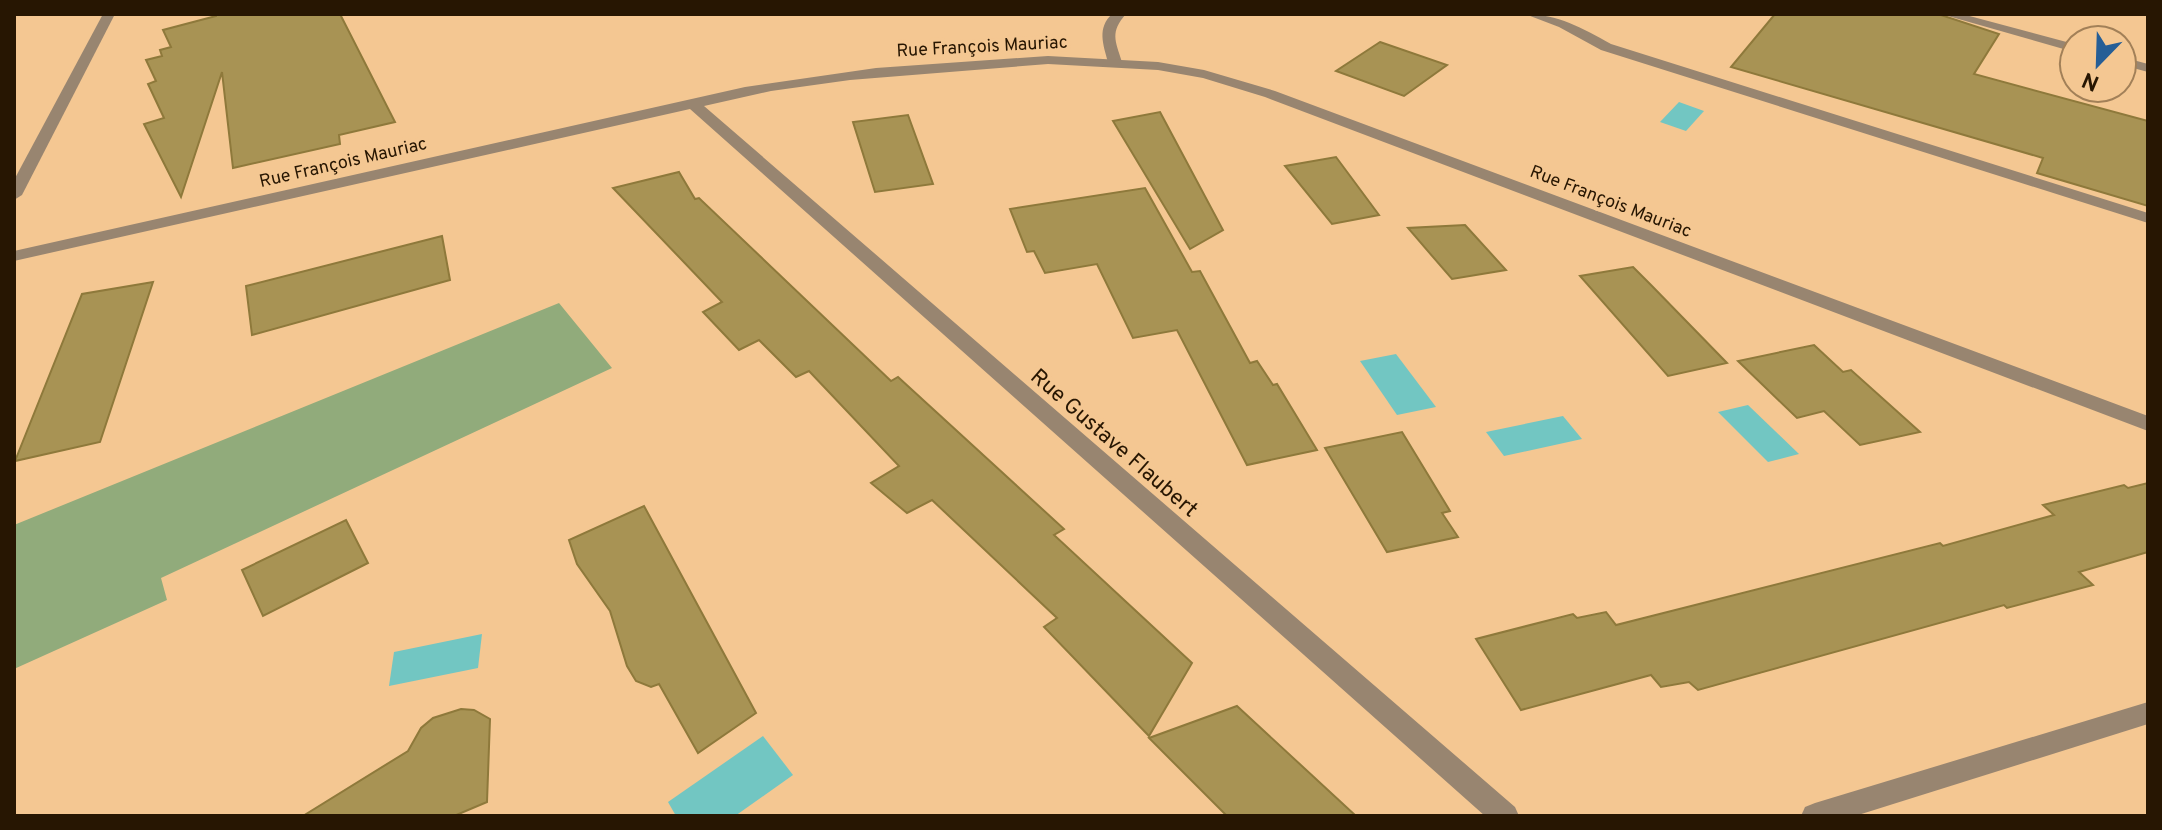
<svg xmlns="http://www.w3.org/2000/svg" width="2162" height="830" font-family="Overpass,sans-serif">
<style>
.green{fill:#91ab7b}
.water{fill:#72c6c2}
.building{fill:#a89354;stroke:#8e793b;stroke-width:2}
.lines{fill:none;stroke-linecap:round;stroke-linejoin:round}
.service{fill:#988570;fill-rule:evenodd}
.minor{fill:#988570;fill-rule:evenodd}
.labels{text-anchor:middle;stroke-width:8;stroke-linejoin:round;paint-order:stroke}
.far-street-label{font-size:18px;fill:#271602;stroke:#f4c792}
.street-label{font-size:22px;fill:#271602;stroke:#f4c792}
</style>
<rect width="100%" height="100%" fill="#f4c792"/>
<path class="green" d="M 559,303 L 612,368 L 161,578 L 167,600 L 14,669 L 14,525 Z"/>
<g class="water">
<path d="M 1679,102 L 1704,111 L 1686,131 L 1660,122 Z"/>
<path d="M 1396,354 L 1436,407 L 1397,415 L 1360,361 Z"/>
<path d="M 1748,405 L 1799,454 L 1768,462 L 1718,412 Z"/>
<path d="M 1563,416 L 1582,439 L 1504,456 L 1486,432 Z"/>
<path d="M 482,634 L 478,668 L 389,686 L 394,652 Z"/>
<path d="M 763,736 L 793,775 L 735,816 L 676,816 L 668,802 Z"/>
</g>
<g class="building">
<path d="M 216,14 L 340,14 L 395,122 L 339,135 L 340,144 L 233,168 L 222,72 L 181,197 L 144,124 L 164,118 L 148,84 L 156,81 L 146,60 L 162,56 L 160,50 L 171,47 L 163,30 L 216,16 Z"/>
<path d="M 1775,14 L 1938,14 L 1999,34 L 1974,74 L 2148,121 L 2148,206 L 2037,173 L 2043,158 L 1731,67 Z"/>
<path d="M 1380,42 L 1447,65 L 1404,96 L 1336,71 Z"/>
<path d="M 1160,112 L 1223,230 L 1190,249 L 1113,121 Z"/>
<path d="M 908,115 L 933,184 L 875,192 L 853,122 Z"/>
<path d="M 1336,157 L 1379,215 L 1332,224 L 1285,166 Z"/>
<path d="M 679,172 L 695,199 L 699,198 L 891,381 L 898,377 L 1064,529 L 1054,535 L 1192,663 L 1149,736 L 1044,627 L 1057,618 L 932,500 L 907,513 L 871,483 L 899,466 L 809,371 L 796,377 L 759,340 L 739,350 L 703,312 L 722,302 L 613,188 Z"/>
<path d="M 1145,188 L 1192,272 L 1200,271 L 1250,363 L 1257,361 L 1273,385 L 1277,384 L 1317,450 L 1247,465 L 1177,330 L 1133,338 L 1097,264 L 1045,273 L 1034,251 L 1027,252 L 1010,209 Z"/>
<path d="M 1465,225 L 1506,270 L 1452,279 L 1408,228 Z"/>
<path d="M 442,236 L 450,280 L 252,335 L 246,286 Z"/>
<path d="M 1633,267 L 1651,285 L 1727,363 L 1668,376 L 1580,276 Z"/>
<path d="M 153,282 L 100,442 L 15,461 L 82,294 Z"/>
<path d="M 1814,345 L 1843,372 L 1851,370 L 1920,432 L 1860,445 L 1824,411 L 1797,418 L 1738,361 Z"/>
<path d="M 1402,432 L 1450,511 L 1442,513 L 1458,537 L 1387,552 L 1325,448 Z"/>
<path d="M 2148,483 L 2148,552 L 2079,572 L 2093,585 L 2007,608 L 2004,605 L 1698,690 L 1689,682 L 1661,687 L 1651,675 L 1521,710 L 1476,639 L 1573,614 L 1577,618 L 1606,612 L 1616,625 L 1940,543 L 1943,546 L 2054,515 L 2043,505 L 2124,485 L 2128,488 Z"/>
<path d="M 644,506 L 756,713 L 698,753 L 659,684 L 651,687 L 636,681 L 627,666 L 610,611 L 577,564 L 569,540 Z"/>
<path d="M 346,520 L 368,563 L 263,616 L 242,570 Z"/>
<path d="M 1237,706 L 1356,816 L 1227,816 L 1149,738 Z"/>
<path d="M 461,709 L 474,710 L 490,719 L 487,802 L 454,816 L 303,816 L 408,751 L 421,728 L 433,718 Z"/>
</g>
<g class="lines">
<g class="service">
<path d="M 1112,14 L 1126,14 C 1110,32 1115,40 1122,62 L 1115,66 L 1108,62 C 1103,44 1097,28 1112,14 Z"/>
<path d="M 1525,14 C 1558,14 1582,28 1611,44 L 2148,213 L 2148,223 L 1601,50 L 1559,27 Z"/>
<path d="M 1941,14 L 1962,14 L 2074,44 L 2074,52 Z"/>
<path d="M 2122,57 L 2148,64 L 2148,72 L 2122,65 Z"/>
</g>
<g class="minor">
<path d="M 103,14 L 115,14 L 22,195 L 14,200 L 14,180 Z"/>
<path d="M 1048,56 L 1158,62 L 1204,70 L 1275,91 L 2148,416 L 2148,431 L 1265,97 L 1203,78 L 1158,70 L 1048,64 L 850,80 L 771,91 L 704,106 L 1515,807 L 1519,816 L 1485,816 L 690,109 L 14,261 L 14,251 L 745,87 L 876,68 Z"/>
<path d="M 2148,702 L 2148,724 L 1855,816 L 1801,816 L 1805,807 L 1815,803 Z"/>
</g>
</g>
<g class="labels">
<g class="far-street-label">
<text transform="translate(982 46) rotate(-3)" y="6">Rue François Mauriac</text>
<text transform="translate(343 162) rotate(-13)" y="6">Rue François Mauriac</text>
<text transform="translate(1611 201) rotate(21)" y="6">Rue François Mauriac</text>
</g>
<g class="street-label">
<text transform="translate(1115 442) rotate(41)" y="8">Rue Gustave Flaubert</text>
</g>
</g>
<rect width="2162" height="830" fill="none" stroke="#271602" stroke-width="32"/>
<g transform="translate(2098 64) rotate(203)"><circle r="38" fill="#f4c792" stroke="#a28058" stroke-width="2"/>
<path d="M0-6L14 30L0 20L-14 30Z" fill="#265e96"/>
<text y="-12" font-size="22" font-weight="bold" text-anchor="middle" fill="#271602">N</text>
</g>
</svg>
